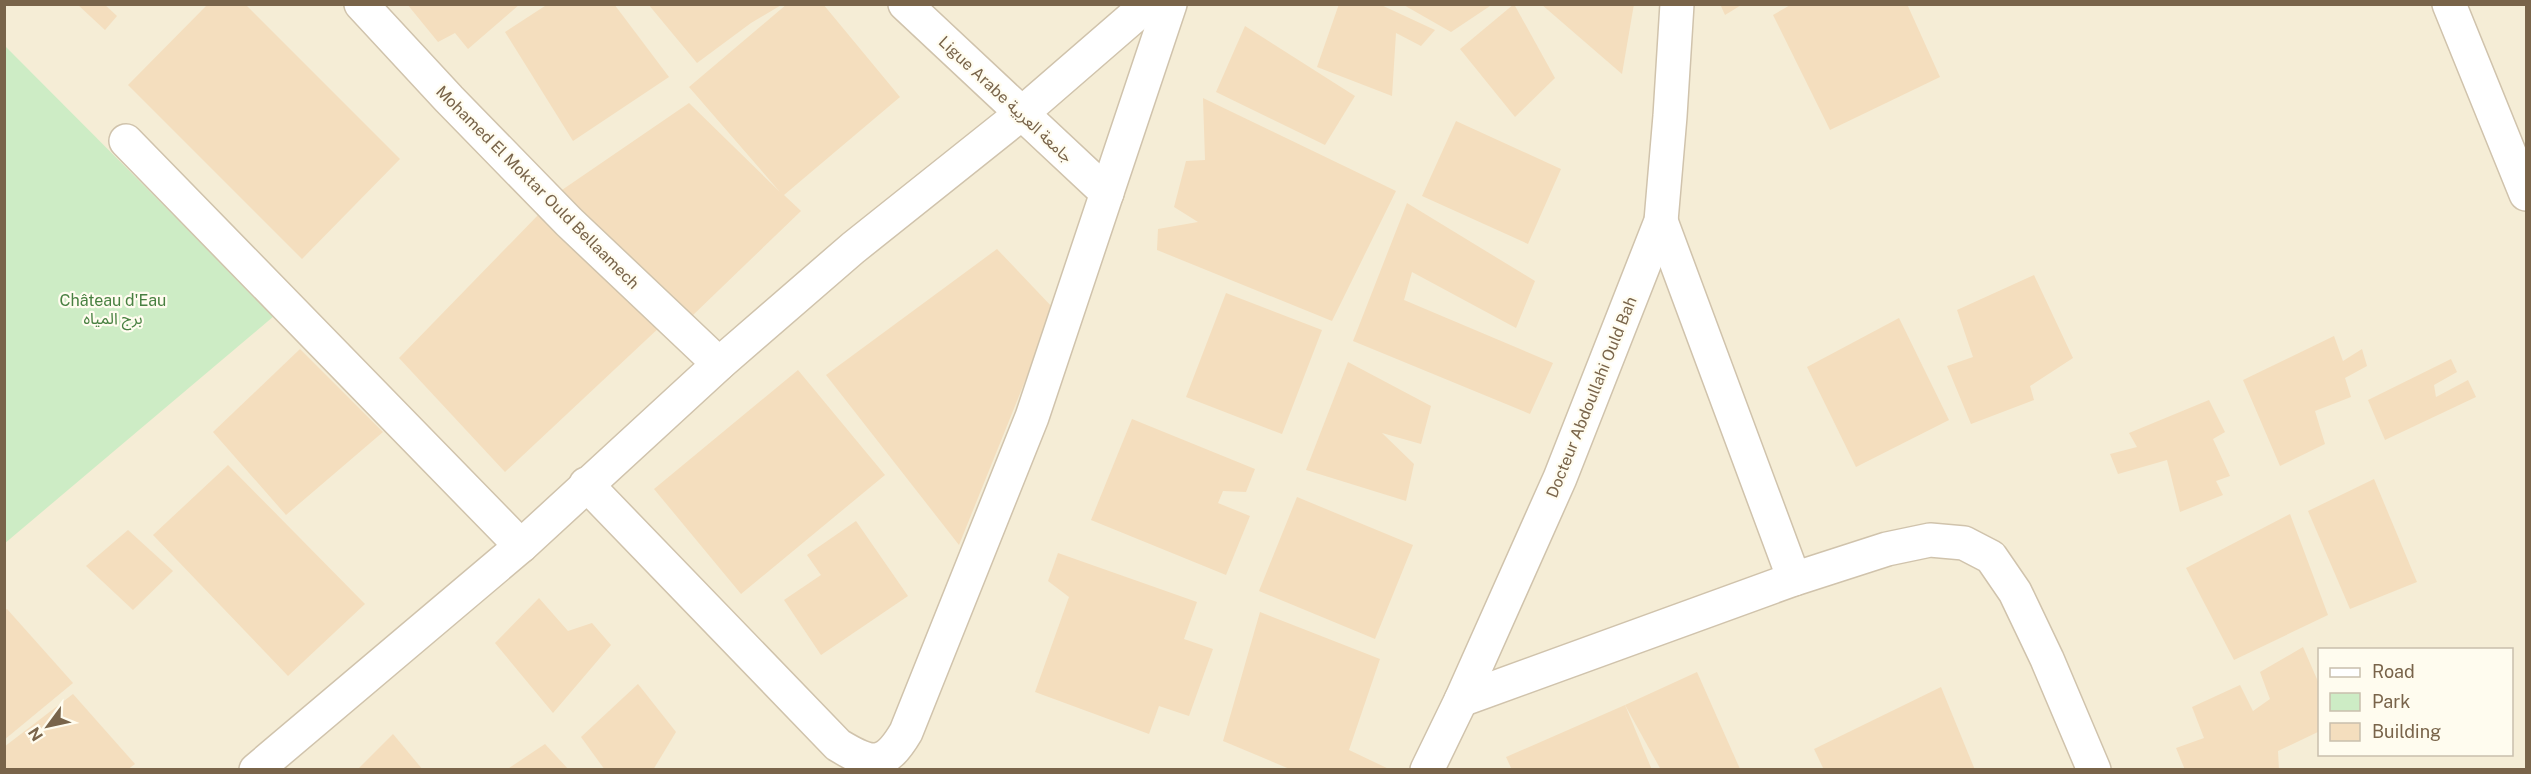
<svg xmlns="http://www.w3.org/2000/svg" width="2531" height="774" font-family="'Public Sans','Noto Sans Arabic',sans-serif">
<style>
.residential{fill:#f5edd6;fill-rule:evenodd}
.green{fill:#cdecc5}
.building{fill:#f4debe}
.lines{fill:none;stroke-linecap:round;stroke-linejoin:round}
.minor-casing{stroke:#d0c3ac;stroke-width:36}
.minor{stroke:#fff;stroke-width:33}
.labels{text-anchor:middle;stroke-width:4.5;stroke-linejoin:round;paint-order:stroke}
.street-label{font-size:16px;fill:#79644a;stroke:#fffcef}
.park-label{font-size:16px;fill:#488041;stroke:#fffcef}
</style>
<rect width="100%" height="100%" fill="#fdf9e8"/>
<path class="residential" d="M 5,5 L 2526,5 L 2526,769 L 5,770 ZM 2320,650 L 2512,650 L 2512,754 L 2320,754 Z"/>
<path class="green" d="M 5,46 L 274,316 L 4,544 Z"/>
<g class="building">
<path d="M 77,4 L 104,4 L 117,16 L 105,30 Z"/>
<path d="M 208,4 L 245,4 L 400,159 L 302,259 L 128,85 Z"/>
<path d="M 407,4 L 520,4 L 468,49 L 455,33 L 438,42 Z"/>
<path d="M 548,4 L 614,4 L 669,77 L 573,141 L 505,32 Z"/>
<path d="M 648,4 L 783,4 L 751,23 L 697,63 Z"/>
<path d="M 787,4 L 823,4 L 900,97 L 784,195 L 801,211 L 692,316 L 559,192 L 689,103 L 780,192 L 689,87 Z"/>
<path d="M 1339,4 L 1379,4 L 1435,30 L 1421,46 L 1396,33 L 1392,96 L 1317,67 Z"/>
<path d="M 1402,4 L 1493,4 L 1451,32 Z"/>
<path d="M 1514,4 L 1555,78 L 1515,117 L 1460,49 Z"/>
<path d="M 1541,4 L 1634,4 L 1622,74 Z"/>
<path d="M 1720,4 L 1743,4 L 1725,15 Z"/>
<path d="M 1792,4 L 1907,4 L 1940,77 L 1830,130 L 1773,15 Z"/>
<path d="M 1245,26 L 1355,96 L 1325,145 L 1216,92 Z"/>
<path d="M 1203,98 L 1396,191 L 1332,321 L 1157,250 L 1158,229 L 1198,222 L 1174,207 L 1186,161 L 1205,160 Z"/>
<path d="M 1456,121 L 1561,169 L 1528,244 L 1422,196 Z"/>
<path d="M 1407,203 L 1535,281 L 1516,328 L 1412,272 L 1404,300 L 1553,363 L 1530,414 L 1353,341 Z"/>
<path d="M 539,214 L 662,325 L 505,472 L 399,358 Z"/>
<path d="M 997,249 L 1054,309 L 959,545 L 826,375 Z"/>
<path d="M 2034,275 L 2073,358 L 2030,386 L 2034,400 L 1971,424 L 1947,366 L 1973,357 L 1957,310 Z"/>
<path d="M 1226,293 L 1322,330 L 1282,434 L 1186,397 Z"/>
<path d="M 1899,318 L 1949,420 L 1856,467 L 1807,367 Z"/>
<path d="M 2334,336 L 2343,361 L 2362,349 L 2367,366 L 2345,378 L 2351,397 L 2315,411 L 2325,444 L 2280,466 L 2243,380 Z"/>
<path d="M 300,349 L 383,432 L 286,515 L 213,432 Z"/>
<path d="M 2451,359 L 2457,372 L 2434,385 L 2436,397 L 2468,380 L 2476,397 L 2385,440 L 2368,400 Z"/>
<path d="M 1348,362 L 1431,406 L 1421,444 L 1382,433 L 1414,464 L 1406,501 L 1306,470 Z"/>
<path d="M 798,370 L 885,475 L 741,594 L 654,489 Z"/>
<path d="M 2209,400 L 2225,432 L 2213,439 L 2230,476 L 2216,481 L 2223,495 L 2180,512 L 2167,460 L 2118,474 L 2110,454 L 2137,447 L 2129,433 Z"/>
<path d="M 1132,419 L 1255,469 L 1246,492 L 1223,491 L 1218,503 L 1250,516 L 1226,575 L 1091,520 Z"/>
<path d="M 228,465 L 365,604 L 288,676 L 153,535 Z"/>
<path d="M 2374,479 L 2417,582 L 2350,609 L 2308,511 Z"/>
<path d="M 1297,497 L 1413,545 L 1375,639 L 1259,591 Z"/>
<path d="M 2290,514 L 2328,615 L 2234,660 L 2186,568 Z"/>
<path d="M 856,521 L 908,596 L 821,655 L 784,600 L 821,575 L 807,555 Z"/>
<path d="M 128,530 L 173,571 L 133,610 L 86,566 Z"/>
<path d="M 1058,553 L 1197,602 L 1184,639 L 1213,649 L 1189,716 L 1159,706 L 1149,734 L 1035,692 L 1069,597 L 1048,581 Z"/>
<path d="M 539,598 L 568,631 L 592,623 L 611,645 L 553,713 L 495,643 Z"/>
<path d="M 7,609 L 73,683 L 4,740 L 4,611 Z"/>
<path d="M 1260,612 L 1380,659 L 1349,750 L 1391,770 L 1292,770 L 1223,741 Z"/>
<path d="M 2303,647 L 2320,686 L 2320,731 L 2278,751 L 2279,770 L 2185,770 L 2176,748 L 2204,738 L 2192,707 L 2240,685 L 2253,711 L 2270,699 L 2260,672 Z"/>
<path d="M 1697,672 L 1740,769 L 1661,770 L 1625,705 Z"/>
<path d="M 638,684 L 676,732 L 653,770 L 605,770 L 581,737 Z"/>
<path d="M 1941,687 L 1975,770 L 1824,770 L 1814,749 Z"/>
<path d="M 73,694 L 135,764 L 127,770 L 4,770 L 4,747 Z"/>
<path d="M 1625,705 L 1652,770 L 1512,770 L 1506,757 Z"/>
<path d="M 393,734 L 423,770 L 357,770 Z"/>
<path d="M 545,744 L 569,770 L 506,770 Z"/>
</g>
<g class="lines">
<defs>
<g id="minor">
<path d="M 361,4 L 449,99 L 569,222 L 719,364"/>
<path d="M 905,4 L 1107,193"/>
<path d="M 2449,4 L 2526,194"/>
<path d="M 126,141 L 521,546"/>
<path d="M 1661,221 L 1794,579"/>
<path d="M 586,484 L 838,745 C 871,765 884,769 906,732 L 1032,417 L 1170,4"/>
<path d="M 1461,700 L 1794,579 L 1887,549 L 1930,540 L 1964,543 L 1991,557 L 2015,592 L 2047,659 L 2094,770"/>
<path d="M 256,770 L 521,546 L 719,364 L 853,248 L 1021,114 L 1148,4"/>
<path d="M 1427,770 L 1461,700 L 1560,478 L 1661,221 L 1670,116 L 1677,4"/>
</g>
</defs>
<use href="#minor" class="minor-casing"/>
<use href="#minor" class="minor"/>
</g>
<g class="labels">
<g class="street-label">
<text transform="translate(1006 99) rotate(43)" y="6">Ligue Arabe جامعة العربية</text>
<text transform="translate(538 187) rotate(45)" y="6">Mohamed El Moktar Ould Bellaamech</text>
<text transform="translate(1591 397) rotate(-68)" y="6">Docteur Abdoullahi Ould Bah</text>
</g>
<g class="park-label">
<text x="113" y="306">Château d'Eau<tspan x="113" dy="18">برج المياه</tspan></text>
</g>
</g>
<rect width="2531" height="774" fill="none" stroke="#79644a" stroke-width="12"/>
<rect x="2318" y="648" width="195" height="108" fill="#fffcef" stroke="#c9bfad" stroke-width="1.5"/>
<rect x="2330" y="668" width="30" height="9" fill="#ffffff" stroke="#c9bfad" stroke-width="1.5"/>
<text x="2372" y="678" font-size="18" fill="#79644a">Road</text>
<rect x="2330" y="693" width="30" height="18" fill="#cdecc5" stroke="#c9bfad" stroke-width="1.5"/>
<text x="2372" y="708" font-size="18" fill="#79644a">Park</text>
<rect x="2330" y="723" width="30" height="18" fill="#f4debe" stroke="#c9bfad" stroke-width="1.5"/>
<text x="2372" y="738" font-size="18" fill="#79644a">Building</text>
<g transform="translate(48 726) rotate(237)" stroke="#fffcef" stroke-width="4.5" paint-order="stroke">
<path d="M0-4.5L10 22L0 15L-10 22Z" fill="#79644a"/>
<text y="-9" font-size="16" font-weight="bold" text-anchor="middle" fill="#79644a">N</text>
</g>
</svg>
